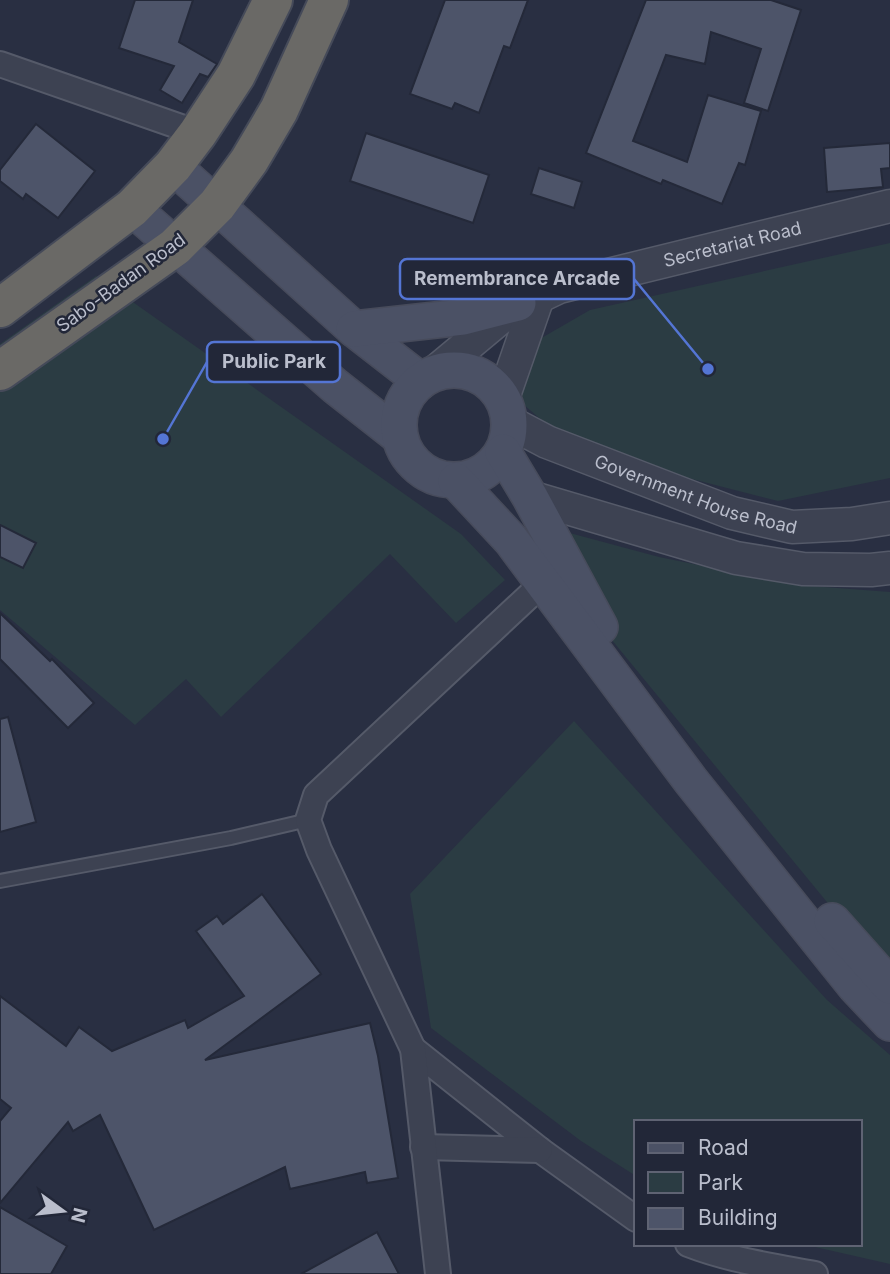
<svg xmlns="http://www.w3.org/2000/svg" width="890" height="1274" font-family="Inter,sans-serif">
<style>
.green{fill:#2b3c43}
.building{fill:#4d5469;stroke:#242939;stroke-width:2}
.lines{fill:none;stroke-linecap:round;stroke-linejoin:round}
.service-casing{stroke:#555a69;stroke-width:16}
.minor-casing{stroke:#555a69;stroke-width:28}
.tertiary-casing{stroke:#555a69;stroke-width:35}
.secondary-casing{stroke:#474b5b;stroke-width:38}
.trunk-casing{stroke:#454a59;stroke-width:42}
.service{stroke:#3d4252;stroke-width:12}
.minor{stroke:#3d4252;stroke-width:24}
.tertiary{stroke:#3d4252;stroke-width:32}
.secondary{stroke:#4b5165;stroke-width:35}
.trunk{stroke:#6a6966;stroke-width:38}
.labels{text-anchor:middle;stroke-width:5;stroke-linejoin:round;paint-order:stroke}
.street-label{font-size:18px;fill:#babecc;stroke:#222738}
.leader{fill:none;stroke:#5475d4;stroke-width:2.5}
.callout-dot{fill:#5475d4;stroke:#222738;stroke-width:2.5}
.callout{fill:#222738;stroke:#5475d4;stroke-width:2.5}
.callout-label{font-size:19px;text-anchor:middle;font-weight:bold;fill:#babecc}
</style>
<rect width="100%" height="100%" fill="#292f42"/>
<g class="green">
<path d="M 890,243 L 890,478 L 778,501 L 575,449 L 516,398 L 538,340 L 590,310 Z"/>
<path d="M 96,276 L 461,534 L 505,580 L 456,623 L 390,554 L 221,717 L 186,679 L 135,725 L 0,610 L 0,344 Z"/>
<path d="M 566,532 L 659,557 L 798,585 L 890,592 L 890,967 L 854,935 L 602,628 Z"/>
<path d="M 574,721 L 827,1000 L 890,1055 L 890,1264 L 802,1244 L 860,1244 L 860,1122 L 636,1122 L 636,1176 L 581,1141 L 431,1028 L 410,894 Z"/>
</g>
<g class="building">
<path d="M 135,0 L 193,0 L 179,42 L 217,64 L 208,77 L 200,74 L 182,103 L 160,90 L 174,66 L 119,48 Z"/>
<path d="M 445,0 L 528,0 L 510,48 L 504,46 L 479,113 L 455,103 L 452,109 L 410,94 Z"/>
<path d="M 646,0 L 771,0 L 801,10 L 768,111 L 744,103 L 761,49 L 711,32 L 705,64 L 666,55 L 633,141 L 687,162 L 708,95 L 761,111 L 745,165 L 739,163 L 722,204 L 663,180 L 661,184 L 586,153 Z"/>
<path d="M 36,124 L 95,171 L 58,218 L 26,194 L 23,199 L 0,181 L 0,170 Z"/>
<path d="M 366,133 L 489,175 L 473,223 L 350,181 Z"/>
<path d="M 890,143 L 890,168 L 881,169 L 883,187 L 827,192 L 824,148 Z"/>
<path d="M 539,168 L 582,182 L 574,208 L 531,194 Z"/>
<path d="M 0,525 L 36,543 L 23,568 L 0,557 Z"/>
<path d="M 0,613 L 50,661 L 52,659 L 94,703 L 68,728 L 0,659 Z"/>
<path d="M 8,717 L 36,822 L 0,832 L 0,719 Z"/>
<path d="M 262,894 L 321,974 L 205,1060 L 370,1023 L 378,1056 L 398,1178 L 367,1183 L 365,1172 L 290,1189 L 285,1167 L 154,1230 L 100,1115 L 73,1131 L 68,1122 L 0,1203 L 0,1121 L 11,1108 L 0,1099 L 0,996 L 66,1046 L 79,1027 L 112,1051 L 185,1020 L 188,1028 L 244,996 L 196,931 L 217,916 L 223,924 Z"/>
<path d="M 0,1207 L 67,1246 L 51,1274 L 0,1274 Z"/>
<path d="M 377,1232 L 399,1274 L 301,1274 Z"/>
</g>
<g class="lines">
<defs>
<path id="service" d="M 0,881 L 231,838 L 308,820"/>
<g id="minor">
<path d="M 0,64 L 198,133"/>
<path d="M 413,1049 L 540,1150 L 636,1219"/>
<path d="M 423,1147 L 540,1150"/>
<path d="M 688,1244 C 729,1260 772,1266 815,1274"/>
<path d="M 438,1274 L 413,1049 L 319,850 L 308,820 L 316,795 L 544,582"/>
</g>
<g id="tertiary">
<path id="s1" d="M 434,373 L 518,303 L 538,297 L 559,287 L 890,206"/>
<path d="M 503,398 L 538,297"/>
<path id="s2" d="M 509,422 L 547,442 L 732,513 L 792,527 L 852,524 L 890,518"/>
<path d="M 530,497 L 736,558 L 803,569 L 871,570 L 890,568"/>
</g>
<g id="secondary">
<path d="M 173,166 L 354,329 L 421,381"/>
<path d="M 132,208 L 335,386 L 400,437"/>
<path d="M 354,329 L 463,317 L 518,303"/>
<circle cx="454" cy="425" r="55"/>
<path d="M 503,452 L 530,497 L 600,627"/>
<path d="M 456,481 L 511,540 L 691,781 L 855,986 L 890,1023"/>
<path d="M 832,921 L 890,986"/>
</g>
<g id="trunk">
<path d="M 0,308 L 132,208 L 173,166 L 198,133 L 236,75 L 273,0"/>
<path d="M 0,371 L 175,247 L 217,205 L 249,161 L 279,110 L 329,0"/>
</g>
</defs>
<use href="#service" class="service-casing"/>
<use href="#minor" class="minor-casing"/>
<use href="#tertiary" class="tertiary-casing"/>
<use href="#secondary" class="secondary-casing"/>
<use href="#trunk" class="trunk-casing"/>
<use href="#service" class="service"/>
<use href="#minor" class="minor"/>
<use href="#tertiary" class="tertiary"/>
<use href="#secondary" class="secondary"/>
<use href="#trunk" class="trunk"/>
</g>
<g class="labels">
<g class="street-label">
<text dy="6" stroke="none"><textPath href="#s1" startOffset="332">Secretariat Road</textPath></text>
<text transform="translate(121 283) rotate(-36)" y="6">Sabo-Badan Road</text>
<text dy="6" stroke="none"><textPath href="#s2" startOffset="201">Government House Road</textPath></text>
</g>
</g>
<path class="leader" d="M708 369L634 279M163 439L207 362"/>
<g class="callout-dot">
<circle cx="708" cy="369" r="7"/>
<circle cx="163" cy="439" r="7"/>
</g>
<g class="callout">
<rect x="400" y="259" width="234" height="40" rx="7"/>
<rect x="207" y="342" width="133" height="40" rx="7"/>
</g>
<g class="callout-label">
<text x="517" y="285">Remembrance Arcade</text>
<text x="274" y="368">Public Park</text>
</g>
<rect x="634" y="1120" width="228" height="126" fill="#222738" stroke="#5f6373" stroke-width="2"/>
<rect x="648" y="1143" width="35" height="10" fill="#4b5165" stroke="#5f6373" stroke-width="2"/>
<text x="698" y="1155" font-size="21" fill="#babecc">Road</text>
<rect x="648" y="1172" width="35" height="21" fill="#2b3c43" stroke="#5f6373" stroke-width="2"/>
<text x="698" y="1190" font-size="21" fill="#babecc">Park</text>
<rect x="648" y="1208" width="35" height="21" fill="#4d5469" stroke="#5f6373" stroke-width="2"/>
<text x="698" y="1225" font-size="21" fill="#babecc">Building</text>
<g transform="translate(63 1211) rotate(105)" stroke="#222738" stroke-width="5" paint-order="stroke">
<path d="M0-5L12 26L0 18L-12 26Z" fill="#babecc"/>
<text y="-10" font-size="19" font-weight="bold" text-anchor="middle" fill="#babecc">N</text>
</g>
</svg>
